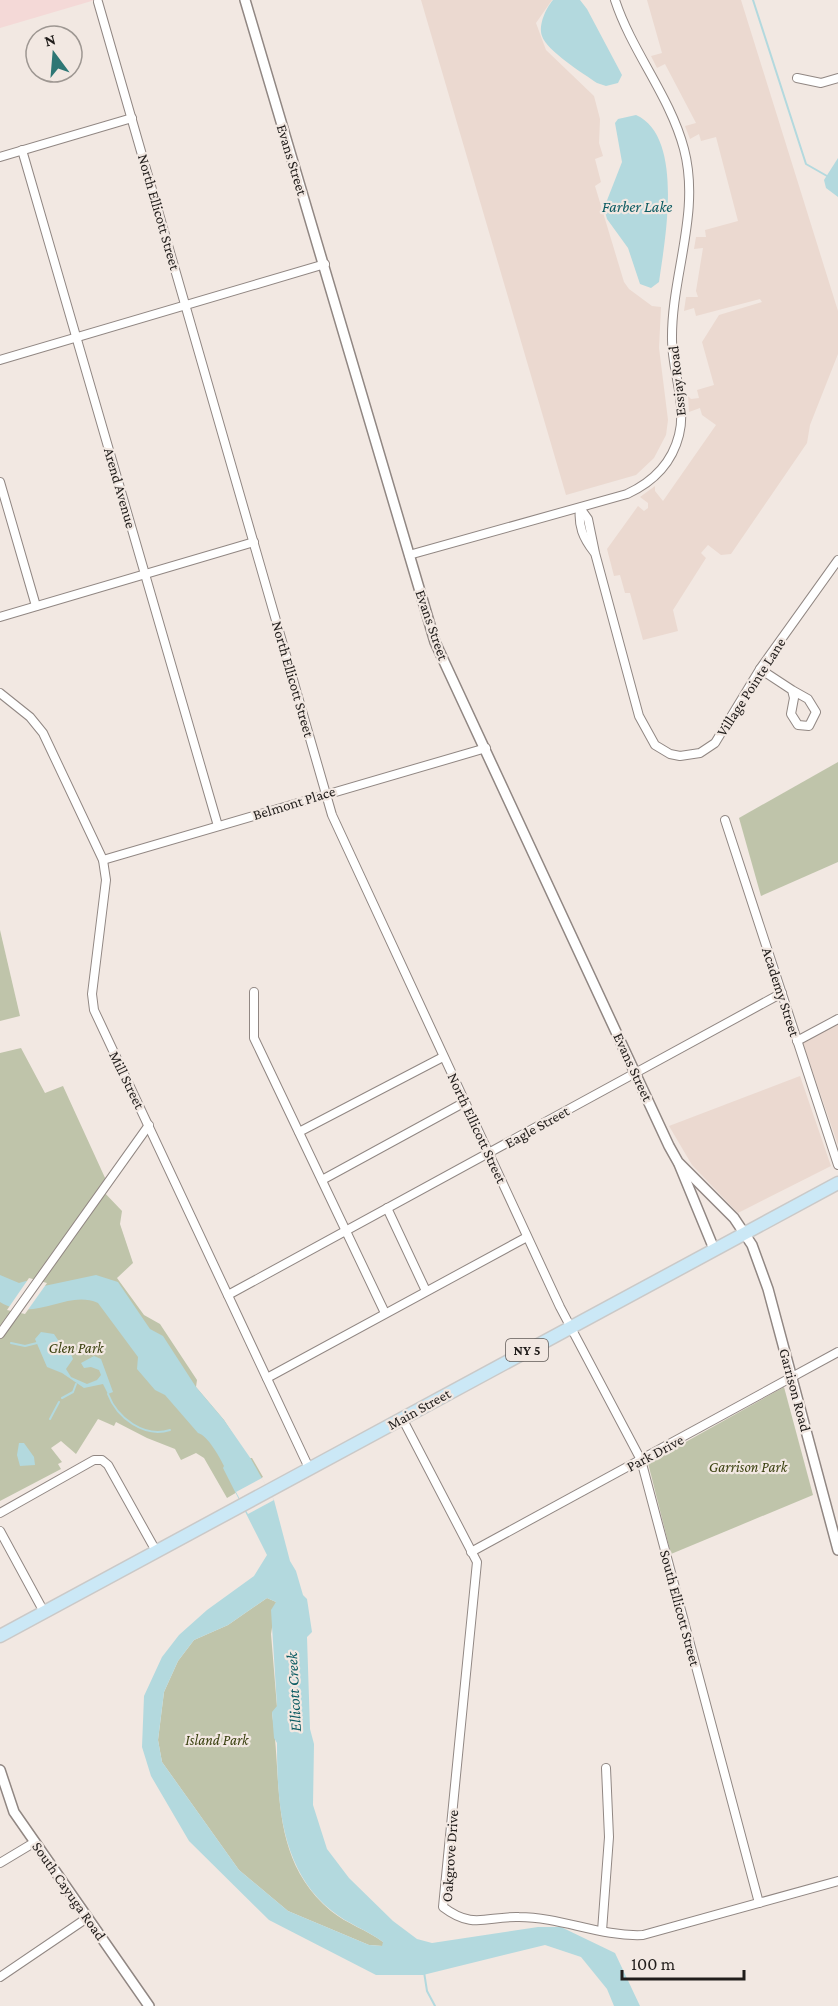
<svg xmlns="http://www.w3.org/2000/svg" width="838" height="2006" font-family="'Crimson Pro',serif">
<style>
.built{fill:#ebd9d0}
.education{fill:#f4d9d7}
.green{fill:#bfc4aa}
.water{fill:#b3d9de;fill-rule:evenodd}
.pier{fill:#f2e8e2}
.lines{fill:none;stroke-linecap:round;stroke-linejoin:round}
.stream{stroke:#b3d9de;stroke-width:2}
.minor-casing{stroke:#918783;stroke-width:10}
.tertiary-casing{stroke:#918783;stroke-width:12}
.primary-casing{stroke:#cac9c8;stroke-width:15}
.minor{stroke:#fff;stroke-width:8}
.tertiary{stroke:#fff;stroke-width:9}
.primary{stroke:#cbe8f6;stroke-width:12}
.labels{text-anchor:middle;stroke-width:4.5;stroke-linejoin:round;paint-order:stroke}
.shield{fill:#f2e8e2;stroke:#605a57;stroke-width:1.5}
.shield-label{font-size:14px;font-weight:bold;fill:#211d1b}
.street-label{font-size:15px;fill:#211d1b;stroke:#f2e8e2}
.park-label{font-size:15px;font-style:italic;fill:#3a400f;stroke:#f2e8e2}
.water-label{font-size:16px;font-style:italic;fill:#0b5b62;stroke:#f2e8e2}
</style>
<rect width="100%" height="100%" fill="#f2e8e2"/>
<g class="built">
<path d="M 421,0 L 552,0 L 536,23 L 546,50 L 594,96 L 600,119 L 599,143 L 603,156 L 595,159 L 601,182 L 595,186 L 624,282 L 629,289 L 652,306 L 661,307 L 659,348 L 668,420 L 666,435 L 654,458 L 636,475 L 566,495 Z"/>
<path d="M 647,0 L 741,0 L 838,311 L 838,354 L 810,425 L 807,443 L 731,554 L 721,555 L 708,545 L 701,553 L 706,558 L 673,610 L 678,631 L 643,640 L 630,593 L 625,593 L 620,575 L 614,576 L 607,549 L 638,506 L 644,511 L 648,508 L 648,503 L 640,497 L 655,486 L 655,491 L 663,501 L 716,425 L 702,415 L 700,408 L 689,412 L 688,396 L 691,399 L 699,398 L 697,390 L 714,385 L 702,342 L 719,315 L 762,302 L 760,299 L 696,316 L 694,308 L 684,311 L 686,297 L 698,297 L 696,291 L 703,248 L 694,249 L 696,237 L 706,237 L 705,230 L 738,221 L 716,137 L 701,141 L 699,134 L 690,139 L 685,126 L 696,123 L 665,64 L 657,68 L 651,56 L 662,53 Z"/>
<path d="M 838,1022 L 838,1145 L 802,1041 Z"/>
<path d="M 800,1076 L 831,1166 L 738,1213 L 692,1165 L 669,1126 Z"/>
</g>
<path class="education" d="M 0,0 L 95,0 L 0,28 Z"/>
<g class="green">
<path d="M 838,762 L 838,862 L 761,896 L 739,818 Z"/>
<path d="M 0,930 L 20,1016 L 0,1021 Z"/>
<path d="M 21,1048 L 45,1093 L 63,1086 L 106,1180 L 101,1189 L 122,1211 L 120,1224 L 133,1263 L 117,1278 L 144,1315 L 160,1324 L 197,1380 L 196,1387 L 224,1420 L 248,1458 L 252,1458 L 263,1477 L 227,1498 L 204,1458 L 196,1453 L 181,1460 L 175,1449 L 147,1438 L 116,1422 L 114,1426 L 98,1419 L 76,1454 L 61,1441 L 51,1448 L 62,1462 L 58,1464 L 61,1469 L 0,1501 L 0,1053 Z"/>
<path d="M 784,1387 L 813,1495 L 671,1554 L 648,1463 Z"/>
<path d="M 267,1598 L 276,1602 L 271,1634 L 277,1707 L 272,1713 C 283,1784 268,1858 331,1911 C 347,1924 367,1930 383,1942 L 383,1946 L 369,1945 L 288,1911 L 239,1870 L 162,1762 L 158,1740 L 164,1692 L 178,1661 L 194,1640 L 228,1625 Z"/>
</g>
<g class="water">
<path d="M 553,0 L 580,0 L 587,9 L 622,75 L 618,83 L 606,86 L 597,83 C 584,74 547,51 542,36 C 538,25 546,8 553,0 Z"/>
<path d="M 636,115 C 683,136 666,234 660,275 L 659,282 L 651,288 L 640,284 L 628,248 L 607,219 L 604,208 L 622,162 L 615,123 L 618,119 Z"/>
<path d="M 838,158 L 838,197 L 826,188 L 824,180 Z"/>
<path d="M 0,1275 L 19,1283 L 26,1281 L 44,1286 L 96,1275 L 118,1282 L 150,1329 L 163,1336 L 196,1387 L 224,1420 L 251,1459 L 274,1500 L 290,1561 L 296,1571 L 303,1595 L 307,1599 L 312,1632 L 307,1637 L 310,1729 L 314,1744 L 313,1805 L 327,1849 L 349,1878 L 393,1921 L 417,1939 L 432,1943 L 538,1927 L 561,1927 L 615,1953 L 640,2006 L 614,2006 L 607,1989 L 581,1957 L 545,1945 L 423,1975 L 376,1975 L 269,1920 L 189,1841 L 151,1776 L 142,1747 L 144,1696 L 162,1657 L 179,1635 L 207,1610 L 254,1576 L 267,1555 L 223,1468 L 224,1466 C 219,1456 208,1436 198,1433 L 165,1395 L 155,1390 L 137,1369 L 138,1357 L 98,1303 C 66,1289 36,1324 0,1302 ZM 267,1598 L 276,1602 L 271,1610 L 277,1706 L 272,1712 L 274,1738 L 277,1743 C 277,1803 281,1871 332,1911 C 348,1924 367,1930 383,1942 L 382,1946 L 369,1945 L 288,1911 L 239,1870 L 162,1762 L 158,1740 L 164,1692 L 178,1661 L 194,1640 L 228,1625 Z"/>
<path d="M 41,1332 L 54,1334 L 62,1346 L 69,1349 L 73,1359 L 66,1369 L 71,1377 L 87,1384 L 97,1380 L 101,1375 L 99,1370 L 91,1367 L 84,1368 L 81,1363 L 94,1356 L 101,1359 L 113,1392 L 108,1394 L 103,1384 L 84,1388 L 62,1373 L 47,1367 L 35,1339 Z"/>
<path d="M 19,1443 L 24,1443 L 34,1457 L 35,1465 L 20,1466 L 17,1455 Z"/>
</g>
<g class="pier">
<path d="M 29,1278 L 47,1283 L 25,1314 L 7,1310 Z"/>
<path d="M 262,1478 L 274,1500 L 248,1514 L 236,1492 Z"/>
</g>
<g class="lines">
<g class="stream">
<path d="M 753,0 L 806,164 L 827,176"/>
<path d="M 11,1343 L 25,1346 L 37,1343"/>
<path d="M 108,1394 C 117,1418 144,1438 170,1430"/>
<path d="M 62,1398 L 73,1392 L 76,1384"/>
<path d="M 50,1419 L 59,1402"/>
<path d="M 424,1972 L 427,1991 L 435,2006"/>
</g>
<defs>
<g id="minor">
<path d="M 98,2 L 332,815 L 560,1307 L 641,1460 L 759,1903"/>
<path d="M 797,78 L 821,83 L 838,78"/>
<path d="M 22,150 L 218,826"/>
<path d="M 0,157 L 132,118"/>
<path d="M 0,360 L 325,264"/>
<path d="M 0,482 L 36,606"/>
<path d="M 580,508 L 588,519 L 595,553 L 639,716 L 655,745 L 670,754 L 680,756 L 700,753 L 715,743 L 760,669 L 838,560"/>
<path d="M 580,508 C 578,526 583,538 594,552"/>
<path d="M 409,555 L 627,494 C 653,482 672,463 679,435 C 687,403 672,371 672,340 C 671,276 701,213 684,149 C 670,96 632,52 615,0"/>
<path d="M 0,617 L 254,542"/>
<path d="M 760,669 L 792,690 L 794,698 L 791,714 L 798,725 L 809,726 L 816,712 L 808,699 L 792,690"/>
<path d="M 0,693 L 30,717 L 43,733 L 103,860 L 106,880 L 92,994 L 94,1010 L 309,1468"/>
<path d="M 725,820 L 838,1165"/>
<path d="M 103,860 L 486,748"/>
<path d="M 254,992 L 254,1038 L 385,1313"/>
<path d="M 797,1041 L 838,1019"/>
<path d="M 299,1132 L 443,1057"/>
<path d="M 322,1180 L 465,1102"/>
<path d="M 387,1208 L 426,1291"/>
<path d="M 228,1295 L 782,993"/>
<path d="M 0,1334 L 149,1125"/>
<path d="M 267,1378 L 527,1237"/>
<path d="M 402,1418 L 477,1562 L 443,1907 C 473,1930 487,1916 519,1917 C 561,1917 601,1937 643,1935 L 838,1881"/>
<path d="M 0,1513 L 94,1460 L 102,1460 L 108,1465 L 156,1551"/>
<path d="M 0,1531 L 44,1612"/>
<path d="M 471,1552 L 838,1352"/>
<path d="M 0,1863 L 35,1842"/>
<path d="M 602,1931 L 609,1837 L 606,1768"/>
<path d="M 0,1977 L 87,1918"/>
</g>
<g id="tertiary">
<path d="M 245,0 L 435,642 L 669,1146 L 678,1162 L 734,1218 L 752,1245 L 768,1289 L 838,1550"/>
<path d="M 679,1164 L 714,1249"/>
<path d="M 0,1770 L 14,1812 L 149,2006"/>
</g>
<path id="primary" d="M 0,1636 L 838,1183"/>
</defs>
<use href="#minor" class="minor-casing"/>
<use href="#tertiary" class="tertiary-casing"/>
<use href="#primary" class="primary-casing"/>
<use href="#minor" class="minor"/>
<use href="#tertiary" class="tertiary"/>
<use href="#primary" class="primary"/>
</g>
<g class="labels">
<rect class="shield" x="506" y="1339" width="42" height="22" rx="4.5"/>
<g class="shield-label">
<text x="527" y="1355">NY 5</text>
</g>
<g class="street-label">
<text transform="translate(292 160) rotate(73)" y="5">Evans Street</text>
<text transform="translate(159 212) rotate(74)" y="5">North Ellicott Street</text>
<text transform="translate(677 381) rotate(-96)" y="5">Essjay Road</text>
<text transform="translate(120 488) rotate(74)" y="5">Arend Avenue</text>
<text transform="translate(432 625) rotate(71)" y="5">Evans Street</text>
<text transform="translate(293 679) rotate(74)" y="5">North Ellicott Street</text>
<text transform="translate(751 687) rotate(-57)" y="5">Village Pointe Lane</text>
<text transform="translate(294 803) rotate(-17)" y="5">Belmont Place</text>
<text transform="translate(781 992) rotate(72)" y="5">Academy Street</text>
<text transform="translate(633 1067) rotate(65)" y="5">Evans Street</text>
<text transform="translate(127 1080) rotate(64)" y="5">Mill Street</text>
<text transform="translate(537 1127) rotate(-29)" y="5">Eagle Street</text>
<text transform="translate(477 1128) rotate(65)" y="5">North Ellicott Street</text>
<text transform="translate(795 1390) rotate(75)" y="5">Garrison Road</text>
<text transform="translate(419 1409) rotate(-29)" y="5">Main Street</text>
<text transform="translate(655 1453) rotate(-28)" y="5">Park Drive</text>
<text transform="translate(680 1608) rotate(75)" y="5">South Ellicott Street</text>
<text transform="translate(450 1856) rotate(-86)" y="5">Oakgrove Drive</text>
<text transform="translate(69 1891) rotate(55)" y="5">South Cayuga Road</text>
</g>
<g class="park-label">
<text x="76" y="1353">Glen Park</text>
<text x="748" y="1472">Garrison Park</text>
<text x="217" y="1745">Island Park</text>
</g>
<g class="water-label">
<text x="637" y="212">Farber Lake</text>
<text transform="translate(293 1692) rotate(-93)" y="6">Ellicott Creek</text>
</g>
</g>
<g transform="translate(54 54) rotate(344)"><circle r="28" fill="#f2e8e2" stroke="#9e9792" stroke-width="1.5"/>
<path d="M0-4.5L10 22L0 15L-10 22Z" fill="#2e7775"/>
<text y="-9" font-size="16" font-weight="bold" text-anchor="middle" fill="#211d1b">N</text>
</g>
<path d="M622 1970v9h122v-9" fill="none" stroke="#211d1b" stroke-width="3"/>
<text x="631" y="1970" font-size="18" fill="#211d1b" stroke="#f2e8e2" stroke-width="4.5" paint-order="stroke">100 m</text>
</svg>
